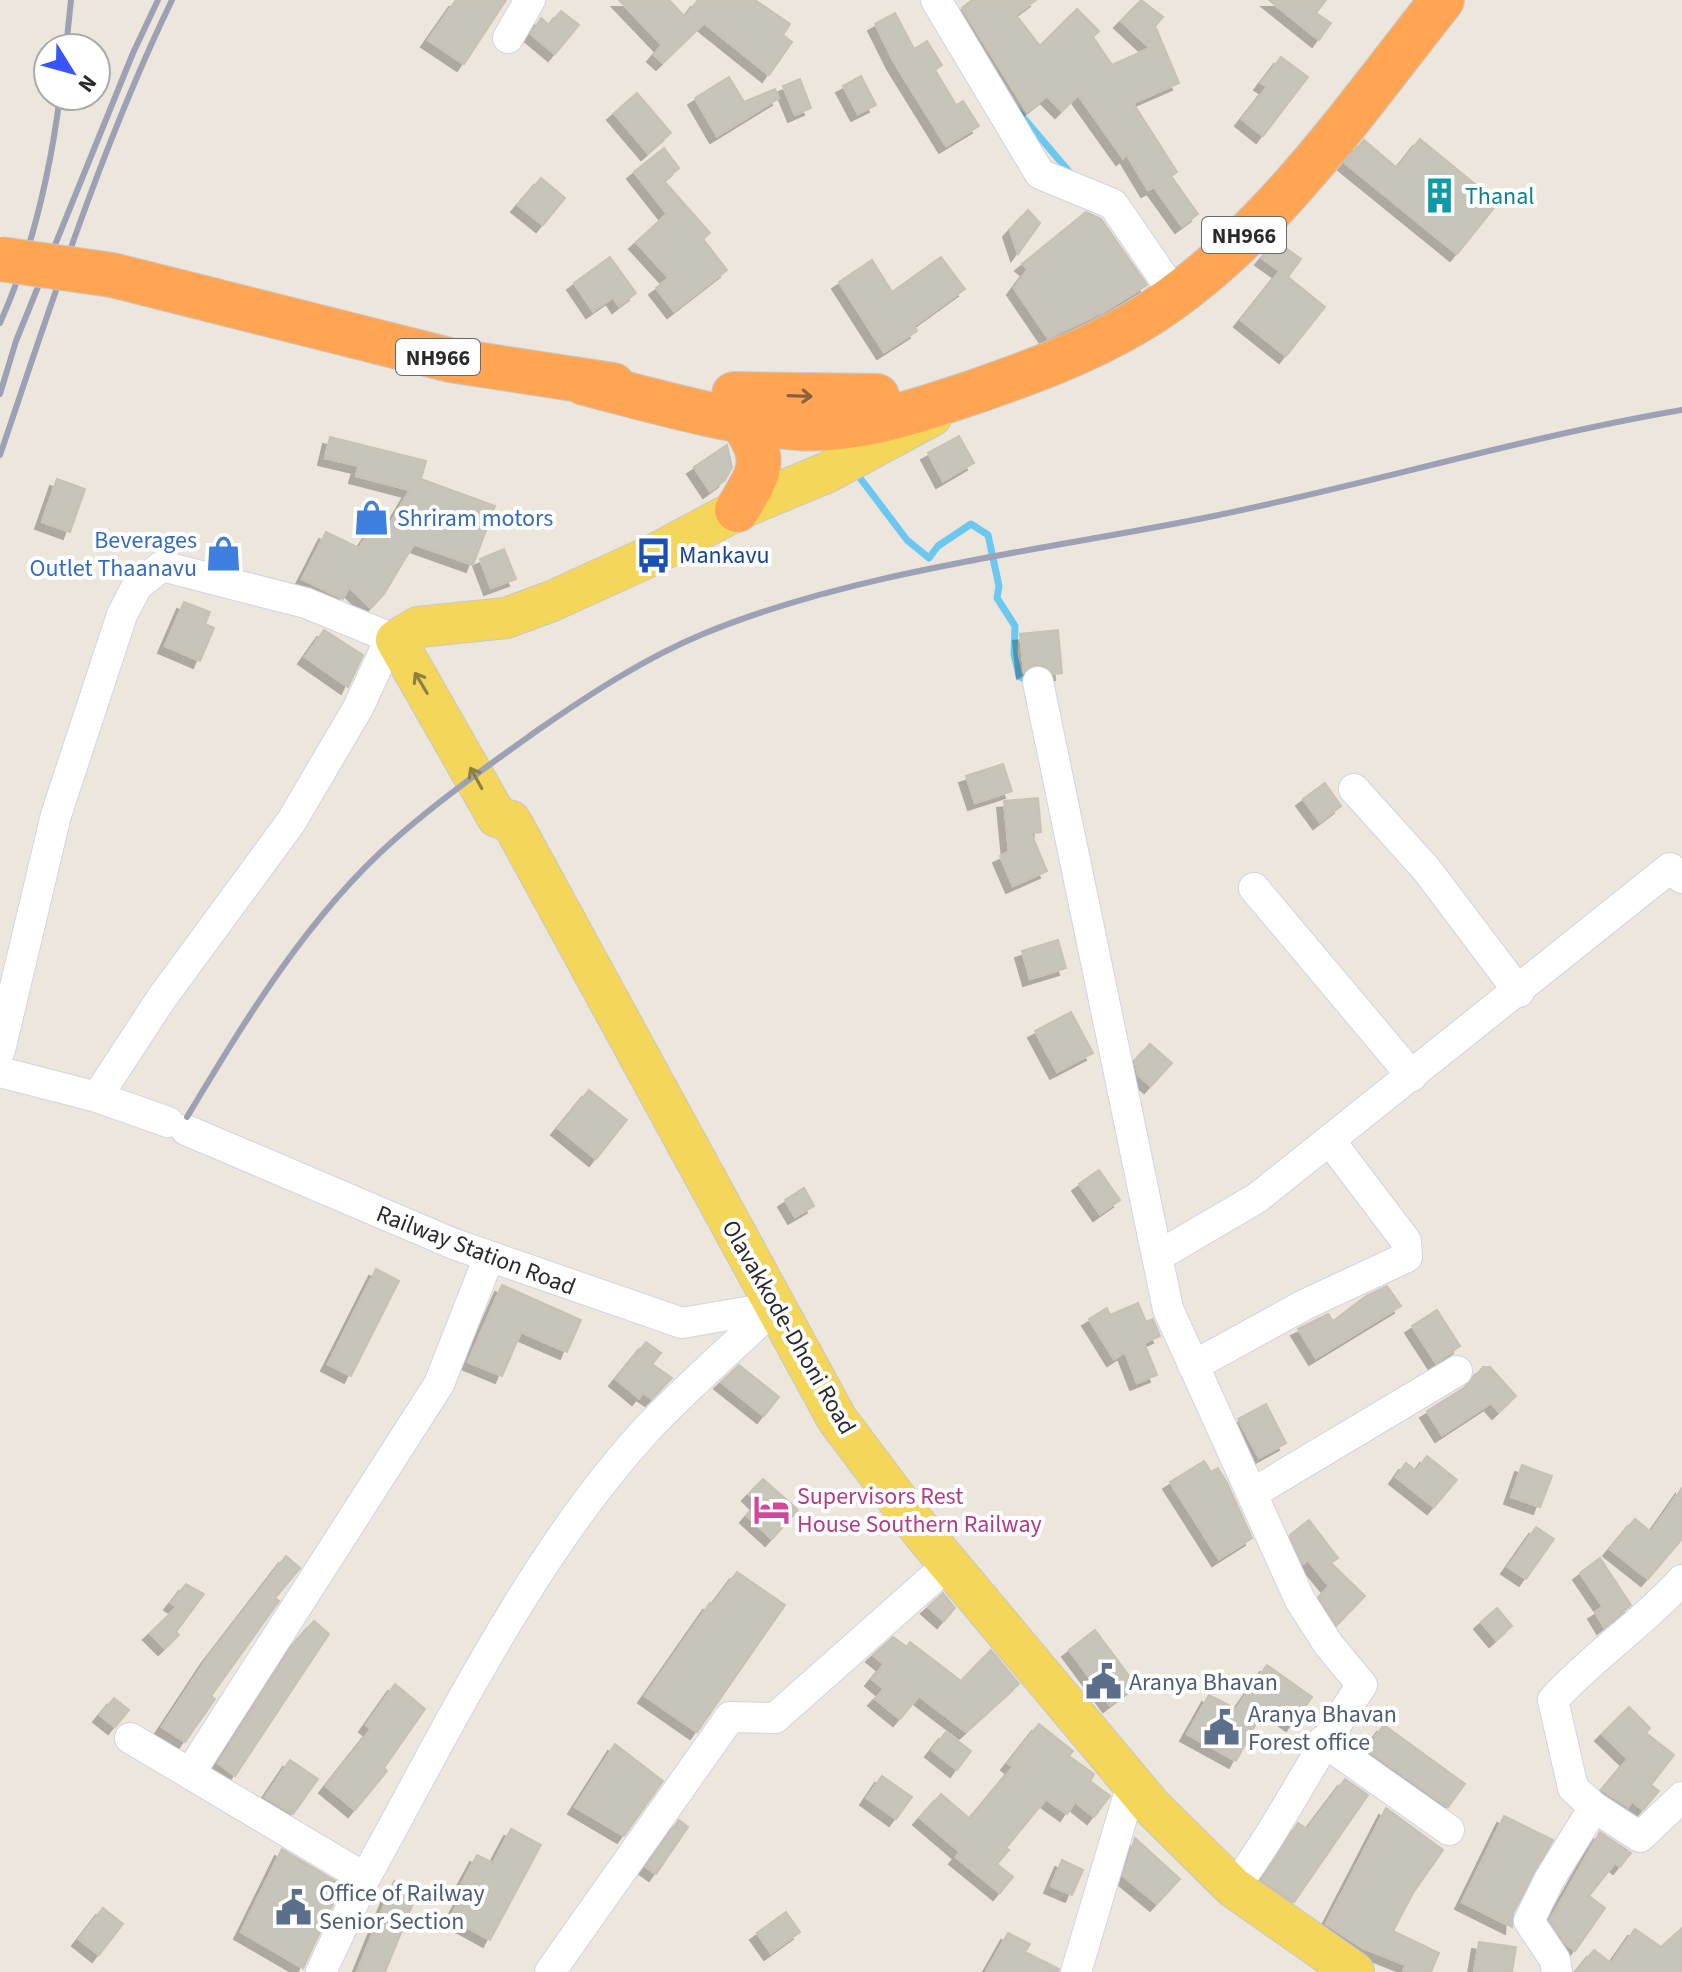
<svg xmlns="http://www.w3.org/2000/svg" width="1682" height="1972" font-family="'Source Sans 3',sans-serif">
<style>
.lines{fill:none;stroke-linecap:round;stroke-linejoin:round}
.stream{stroke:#6cc8f1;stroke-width:7}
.building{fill:#c7c4ba;stroke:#c8c2b5;stroke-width:2;filter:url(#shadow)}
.minor-casing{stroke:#d1d4e3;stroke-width:32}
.major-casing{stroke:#c8c8c8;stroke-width:42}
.highway-casing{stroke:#c8c8c8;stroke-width:46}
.minor{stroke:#fff;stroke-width:30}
.major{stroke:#f3d65a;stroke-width:40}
.highway{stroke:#ffa554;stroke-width:44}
.rail{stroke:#9ea1b5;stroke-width:6}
.highway-bridge-casing{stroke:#c8c8c8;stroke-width:46;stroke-linecap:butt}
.highway-bridge{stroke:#ffa554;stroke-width:44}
.oneway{stroke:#8a613d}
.oneway2{stroke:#8e8042}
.labels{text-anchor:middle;stroke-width:8;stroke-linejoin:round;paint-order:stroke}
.shield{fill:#fff;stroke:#6a6a6a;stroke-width:2}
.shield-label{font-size:22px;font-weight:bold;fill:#2a2a2a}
.culture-label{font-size:24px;fill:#0d838f;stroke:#fff;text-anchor:start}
.shop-label{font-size:24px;fill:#366cbe;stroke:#fff;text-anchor:start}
.transit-label{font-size:24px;fill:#164399;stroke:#fff;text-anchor:start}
.street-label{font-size:24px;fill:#2a2a2a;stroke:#fff}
.hotel-label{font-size:24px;fill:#b23c85;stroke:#fff;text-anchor:start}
.service-label{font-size:24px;fill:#4e5e75;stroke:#fff;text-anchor:start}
</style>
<defs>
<filter id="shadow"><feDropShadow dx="-7" dy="7" stdDeviation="0" flood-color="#0004"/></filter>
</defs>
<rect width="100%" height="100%" fill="#ece6dc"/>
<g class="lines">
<g class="stream">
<path d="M 1016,109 L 1072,175"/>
<path d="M 854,470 L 907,540 L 929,558 L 938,546 L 971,524 L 988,535 L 999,586 L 997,598 L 1015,626 L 1014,654 L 1019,676 L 1032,684"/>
</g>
</g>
<g class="building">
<path d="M 456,0 L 506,0 L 464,64 L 428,40 Z"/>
<path d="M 619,0 L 669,0 L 685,17 L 698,0 L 755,0 L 790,24 L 783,35 L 792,42 L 769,75 L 704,23 L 663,63 L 654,55 L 662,45 Z"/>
<path d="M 972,0 L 1036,0 L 1016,15 L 1040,46 L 1077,9 L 1099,31 L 1093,37 L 1112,65 L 1150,48 L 1121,21 L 1141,0 L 1163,17 L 1155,26 L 1179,83 L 1133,103 L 1177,172 L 1171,176 L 1198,214 L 1182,226 L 1154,187 L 1148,190 L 1127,155 L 1123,158 L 1078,95 L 1062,111 L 1047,96 L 1027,112 L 962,8 Z"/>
<path d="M 1269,0 L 1326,0 L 1316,13 L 1331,23 L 1319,40 Z"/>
<path d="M 561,11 L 579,25 L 555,54 L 531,34 L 541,18 L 549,25 Z"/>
<path d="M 895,13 L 914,49 L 927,41 L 942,65 L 935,70 L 956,105 L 963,101 L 979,126 L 946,146 L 894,62 L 875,24 Z"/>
<path d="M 1281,57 L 1308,77 L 1263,136 L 1242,119 L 1267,87 L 1261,83 Z"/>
<path d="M 861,76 L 876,105 L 858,114 L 843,86 Z"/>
<path d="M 729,77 L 744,102 L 775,89 L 779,98 L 717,136 L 695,98 Z"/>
<path d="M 800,79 L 811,108 L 795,115 L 783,86 Z"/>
<path d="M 637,93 L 671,133 L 648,153 L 614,113 Z"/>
<path d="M 1420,139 L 1498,203 L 1457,254 L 1345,163 L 1364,140 L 1397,168 Z"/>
<path d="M 664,148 L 679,168 L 664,181 L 710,233 L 703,239 L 727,270 L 674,311 L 656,288 L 669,278 L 636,242 L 667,214 L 634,172 Z"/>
<path d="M 541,178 L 565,198 L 543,225 L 518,205 Z"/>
<path d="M 1028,210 L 1040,223 L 1018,254 L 1010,230 Z"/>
<path d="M 1086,212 L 1101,219 L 1147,285 L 1103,312 L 1048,338 L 1014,288 L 1028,269 L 1022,264 Z"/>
<path d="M 1276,241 L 1301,259 L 1288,277 L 1325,307 L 1286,356 L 1241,320 L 1280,271 L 1262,258 Z"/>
<path d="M 610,257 L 636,293 L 619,306 L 613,297 L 593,311 L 574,283 Z"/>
<path d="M 941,257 L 965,289 L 914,326 L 917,331 L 884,352 L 839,282 L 872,260 L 892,292 Z"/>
<path d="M 959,436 L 974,463 L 943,481 L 928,453 Z"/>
<path d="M 330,437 L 426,461 L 421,479 L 495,506 L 473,565 L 414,544 L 384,594 L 371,608 L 349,587 L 343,599 L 302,579 L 326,532 L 359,548 L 373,527 L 384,534 L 410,490 L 356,476 L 359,466 L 325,458 Z"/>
<path d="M 727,445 L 732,467 L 725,480 L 710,491 L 694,467 Z"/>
<path d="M 57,479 L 85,489 L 70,532 L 42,522 Z"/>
<path d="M 504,549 L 516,579 L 491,588 L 480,559 Z"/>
<path d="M 184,602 L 210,612 L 205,624 L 214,628 L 200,661 L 165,646 Z"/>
<path d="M 324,630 L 363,655 L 348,687 L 305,657 Z"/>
<path d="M 1058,630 L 1062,673 L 1053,674 L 1044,665 L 1035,664 L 1024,672 L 1020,634 Z"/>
<path d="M 1003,764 L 1012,791 L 975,803 L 966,776 Z"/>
<path d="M 1325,783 L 1341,806 L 1320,822 L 1303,799 Z"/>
<path d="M 1038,798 L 1041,832 L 1031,833 L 1047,871 L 1013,886 L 1000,856 L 1009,852 L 1004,801 Z"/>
<path d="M 1058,940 L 1066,968 L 1030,979 L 1022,951 Z"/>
<path d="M 1071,1012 L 1093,1053 L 1057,1072 L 1035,1031 Z"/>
<path d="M 1150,1044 L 1172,1063 L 1151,1086 L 1138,1075 L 1135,1061 Z"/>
<path d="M 589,1090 L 627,1120 L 596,1159 L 558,1128 Z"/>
<path d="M 1099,1170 L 1120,1200 L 1100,1214 L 1079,1184 Z"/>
<path d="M 804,1188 L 814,1206 L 795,1217 L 785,1200 Z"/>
<path d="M 376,1269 L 399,1281 L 351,1376 L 328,1364 Z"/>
<path d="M 502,1285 L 581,1320 L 567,1352 L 521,1332 L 502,1376 L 468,1362 Z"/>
<path d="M 1387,1286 L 1401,1306 L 1316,1358 L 1298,1329 L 1328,1314 L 1333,1321 L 1366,1296 Z"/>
<path d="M 1138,1303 L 1146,1322 L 1153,1319 L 1160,1336 L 1144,1343 L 1157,1375 L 1137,1383 L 1125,1352 L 1114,1359 L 1089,1319 L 1107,1308 L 1110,1315 Z"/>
<path d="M 1437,1310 L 1460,1346 L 1436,1363 L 1412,1326 Z"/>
<path d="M 646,1342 L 661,1353 L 652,1364 L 672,1378 L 652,1399 L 643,1393 L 639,1398 L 616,1379 Z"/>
<path d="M 739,1365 L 779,1397 L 764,1416 L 721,1382 Z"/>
<path d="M 1483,1367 L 1490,1367 L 1516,1396 L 1499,1412 L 1491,1403 L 1442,1435 L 1427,1411 L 1467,1386 Z"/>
<path d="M 1266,1404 L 1286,1443 L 1259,1458 L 1238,1419 Z"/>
<path d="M 1427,1456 L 1457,1480 L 1434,1507 L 1396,1477 L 1406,1463 L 1416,1471 Z"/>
<path d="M 1204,1461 L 1211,1472 L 1218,1468 L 1227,1483 L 1252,1538 L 1219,1559 L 1170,1482 Z"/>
<path d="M 1522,1465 L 1552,1476 L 1540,1507 L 1511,1497 Z"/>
<path d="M 763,1479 L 798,1510 L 772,1539 L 747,1516 L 758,1503 L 749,1494 Z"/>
<path d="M 1682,1488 L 1682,1539 L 1648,1579 L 1610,1549 L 1635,1519 L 1651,1532 Z"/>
<path d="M 1309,1520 L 1338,1558 L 1331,1563 L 1365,1596 L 1337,1625 L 1319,1597 L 1329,1586 L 1308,1560 L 1303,1564 L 1290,1535 Z"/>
<path d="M 1536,1527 L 1554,1539 L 1526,1579 L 1508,1567 Z"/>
<path d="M 286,1556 L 300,1568 L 275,1598 L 279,1601 L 274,1608 L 211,1696 L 215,1699 L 185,1742 L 162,1727 L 208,1657 Z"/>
<path d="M 1600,1558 L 1631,1605 L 1604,1627 L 1595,1612 L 1603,1607 L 1580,1573 Z"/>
<path d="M 737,1572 L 785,1605 L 697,1732 L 645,1696 L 710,1603 L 713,1604 Z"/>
<path d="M 186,1584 L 204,1594 L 176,1632 L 179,1635 L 165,1648 L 150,1633 L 177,1607 L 171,1603 Z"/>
<path d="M 943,1593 L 955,1608 L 944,1621 L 928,1607 Z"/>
<path d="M 1497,1608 L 1512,1626 L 1496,1640 L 1481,1622 Z"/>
<path d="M 314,1621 L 329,1634 L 235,1776 L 218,1763 L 293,1645 Z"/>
<path d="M 1095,1630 L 1136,1685 L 1110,1705 L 1069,1650 Z"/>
<path d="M 893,1637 L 907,1647 L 910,1642 L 961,1681 L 991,1650 L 1019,1684 L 966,1732 L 919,1696 L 900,1719 L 875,1699 L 884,1689 L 872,1679 L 884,1664 L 873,1655 Z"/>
<path d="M 1267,1665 L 1312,1697 L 1293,1724 L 1266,1705 L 1236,1761 L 1187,1734 L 1209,1695 L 1236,1709 Z"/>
<path d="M 395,1684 L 425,1709 L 384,1768 L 387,1771 L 355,1810 L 326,1786 L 371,1729 L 366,1725 Z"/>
<path d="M 114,1698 L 129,1710 L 115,1727 L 100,1715 Z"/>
<path d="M 1629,1707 L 1650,1728 L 1646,1733 L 1674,1755 L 1651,1785 L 1659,1791 L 1643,1810 L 1632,1801 L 1628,1807 L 1602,1790 L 1628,1759 L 1602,1734 Z"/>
<path d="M 1039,1724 L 1073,1751 L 1069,1756 L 1094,1774 L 1090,1781 L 1110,1796 L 1094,1817 L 1075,1802 L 1067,1814 L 1046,1799 L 1006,1848 L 1009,1850 L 997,1864 L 1013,1877 L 1000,1893 L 956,1857 L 960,1852 L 920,1818 L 941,1794 L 970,1819 L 1013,1767 L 1008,1763 Z"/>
<path d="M 1384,1725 L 1465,1784 L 1448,1807 L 1366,1749 Z"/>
<path d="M 946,1732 L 971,1751 L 957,1770 L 932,1750 Z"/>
<path d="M 615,1744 L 663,1781 L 624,1836 L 575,1807 Z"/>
<path d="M 290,1760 L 318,1779 L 293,1814 L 265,1797 Z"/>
<path d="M 882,1776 L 912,1797 L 896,1819 L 867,1798 Z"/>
<path d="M 1345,1779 L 1368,1795 L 1294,1902 L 1262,1880 L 1298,1823 L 1307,1829 Z"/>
<path d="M 1386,1808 L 1443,1850 L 1413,1893 L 1393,1931 L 1439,1953 L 1431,1972 L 1403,1972 L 1406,1965 L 1363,1948 L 1326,1924 Z"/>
<path d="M 1504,1816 L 1553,1840 L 1513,1913 L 1512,1927 L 1462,1902 Z"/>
<path d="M 679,1820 L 688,1827 L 656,1874 L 646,1867 Z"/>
<path d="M 511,1829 L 541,1845 L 490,1940 L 450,1918 L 468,1885 L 462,1883 L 477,1855 L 493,1863 Z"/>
<path d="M 1600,1832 L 1631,1853 L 1620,1867 L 1615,1863 L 1589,1896 L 1605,1908 L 1575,1951 L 1566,1944 L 1550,1920 Z"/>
<path d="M 1135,1838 L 1180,1879 L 1157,1904 L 1123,1876 Z"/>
<path d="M 282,1849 L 342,1885 L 303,1968 L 241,1932 Z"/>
<path d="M 1062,1860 L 1083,1870 L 1072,1895 L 1051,1886 Z"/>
<path d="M 394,1881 L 418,1891 L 385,1972 L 357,1972 Z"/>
<path d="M 103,1908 L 123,1924 L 99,1955 L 79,1939 Z"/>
<path d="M 786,1912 L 800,1932 L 771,1953 L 757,1933 Z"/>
<path d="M 1682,1928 L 1682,1972 L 1576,1972 L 1594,1950 L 1611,1963 L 1635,1929 L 1661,1947 Z"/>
<path d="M 1008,1933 L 1030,1944 L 1025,1952 L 1059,1969 L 1058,1972 L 986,1972 Z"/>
<path d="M 1479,1942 L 1516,1947 L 1512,1972 L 1474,1972 Z"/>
</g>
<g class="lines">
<defs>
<g id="minor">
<path d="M 936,0 L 1040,174 L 1113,204 L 1176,296"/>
<path d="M 508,38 L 530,0"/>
<path d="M 1038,682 L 1168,1309 L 1300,1600 L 1328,1644 L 1362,1685 C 1316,1751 1282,1823 1234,1888"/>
<path d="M 1354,789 L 1427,870 L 1519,992"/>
<path d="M 1254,888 L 1412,1076"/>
<path d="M 0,1050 L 56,815 L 122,615 L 137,586 L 162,566 L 306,603 L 396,640 L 385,650 L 358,708 L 291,822 L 161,999 L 97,1097 L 168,1122"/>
<path d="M 0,1072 L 97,1097"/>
<path d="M 186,1130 L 454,1244 L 682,1323 L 775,1307"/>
<path d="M 1158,1256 L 1257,1198 L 1670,868 L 1682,878"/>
<path d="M 1193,1366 L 1304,1305 L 1407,1257 L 1406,1241 L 1331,1142"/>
<path d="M 1253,1493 L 1457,1371"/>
<path d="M 130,1738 L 365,1878 C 448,1728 532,1554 648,1428 C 688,1386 733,1347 775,1307"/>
<path d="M 1323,1741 L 1449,1830"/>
<path d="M 190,1773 L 439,1384 L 489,1257"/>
<path d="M 1594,1807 L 1640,1837 L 1682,1797"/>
<path d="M 321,1972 L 365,1878"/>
<path d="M 550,1972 L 730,1717 L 775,1718 L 949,1564"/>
<path d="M 1076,1972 L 1132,1784"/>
<path d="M 1557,1972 L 1555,1960 L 1529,1921 L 1549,1880 L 1594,1807 L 1573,1788 L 1553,1700 C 1593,1656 1642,1624 1682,1580"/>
</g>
<path id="major" d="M 932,416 L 828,472 L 737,510 L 653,555 L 552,601 L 506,618 L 418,627 L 396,640 L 497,817 L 511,821 L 837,1419 L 922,1532 L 1152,1807 L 1234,1888 L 1354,1972"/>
<g id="highway">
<path d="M 112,275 L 450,360 L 613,385"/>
<path d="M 584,383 C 654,401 725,422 797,428 C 856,432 914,412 968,394 C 1026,374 1082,354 1135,323 C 1260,249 1353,112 1442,0"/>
<path d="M 734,394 L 877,396"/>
<path d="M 737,510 C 761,470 769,460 740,419"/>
</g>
</defs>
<use href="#minor" class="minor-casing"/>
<use href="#major" class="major-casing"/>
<use href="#highway" class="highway-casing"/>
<use href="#minor" class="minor"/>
<use href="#major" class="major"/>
<use href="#highway" class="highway"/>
<g class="rail">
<path d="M 66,48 L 71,0"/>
<path d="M 0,323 C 32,252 50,173 60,96"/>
<path d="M 0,394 L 16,341 L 133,53 L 158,0"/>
<path d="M 0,455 C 52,302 102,145 172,0"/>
<path d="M 187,1117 C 246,1019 307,917 394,840 C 439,800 489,765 538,730 C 590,694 645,658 703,634 C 855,571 1046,550 1209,517 C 1367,485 1523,437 1682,410"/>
</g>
<defs>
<path id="highway-bridge" d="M 0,259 L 112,275"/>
</defs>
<use href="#highway-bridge" class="highway-bridge-casing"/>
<use href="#highway-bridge" class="highway-bridge"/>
</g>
<defs><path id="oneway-shaft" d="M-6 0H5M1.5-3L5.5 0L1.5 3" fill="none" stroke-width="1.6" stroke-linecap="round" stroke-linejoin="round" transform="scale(2)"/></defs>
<use class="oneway" href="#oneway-shaft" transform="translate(800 396) rotate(2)"/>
<g class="oneway2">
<use href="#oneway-shaft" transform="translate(421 683) rotate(-121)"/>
<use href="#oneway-shaft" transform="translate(476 778) rotate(-119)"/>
</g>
<defs>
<symbol id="building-bare" viewBox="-9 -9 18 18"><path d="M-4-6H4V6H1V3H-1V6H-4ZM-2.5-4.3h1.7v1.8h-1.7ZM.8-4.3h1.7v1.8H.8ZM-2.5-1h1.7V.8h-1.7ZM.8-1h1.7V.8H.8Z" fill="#0f9aa8" stroke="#fff" stroke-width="2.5" paint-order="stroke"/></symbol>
<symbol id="shop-bare" viewBox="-9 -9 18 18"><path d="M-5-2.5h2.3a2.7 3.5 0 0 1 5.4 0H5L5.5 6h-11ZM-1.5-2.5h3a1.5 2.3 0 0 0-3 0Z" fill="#3f7fe0" stroke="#fff" stroke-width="2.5" paint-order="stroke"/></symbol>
<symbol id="bus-bare" viewBox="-9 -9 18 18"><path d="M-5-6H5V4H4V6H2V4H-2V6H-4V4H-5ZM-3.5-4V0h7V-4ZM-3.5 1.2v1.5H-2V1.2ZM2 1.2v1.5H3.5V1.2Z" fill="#1a4fb4" stroke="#fff" stroke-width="2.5" paint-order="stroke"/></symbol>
<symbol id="hotel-bare" viewBox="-9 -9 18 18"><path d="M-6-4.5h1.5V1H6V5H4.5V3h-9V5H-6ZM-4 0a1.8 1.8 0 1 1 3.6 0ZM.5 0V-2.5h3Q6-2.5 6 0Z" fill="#d1479c" stroke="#fff" stroke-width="2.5" paint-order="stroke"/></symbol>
<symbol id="civic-bare" viewBox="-9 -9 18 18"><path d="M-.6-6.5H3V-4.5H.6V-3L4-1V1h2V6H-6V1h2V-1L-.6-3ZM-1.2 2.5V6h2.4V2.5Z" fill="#5c6f8a" stroke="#fff" stroke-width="2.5" paint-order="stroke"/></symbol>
</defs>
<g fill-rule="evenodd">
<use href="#building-bare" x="1414" y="170" width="51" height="51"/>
<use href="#shop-bare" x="346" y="492" width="51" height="51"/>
<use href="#shop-bare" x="198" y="528" width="51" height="51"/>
<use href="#bus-bare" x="628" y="530" width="51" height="51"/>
<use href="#hotel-bare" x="746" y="1484" width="51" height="51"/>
<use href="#civic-bare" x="1078" y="1656" width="51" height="51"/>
<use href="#civic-bare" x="1196" y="1702" width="51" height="51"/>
<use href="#civic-bare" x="268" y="1882" width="51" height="51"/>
</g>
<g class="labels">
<g class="shield">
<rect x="1202" y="217" width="84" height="36" rx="6"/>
<rect x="396" y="339" width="84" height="36" rx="6"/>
</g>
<g class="shield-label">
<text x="1244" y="243">NH966</text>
<text x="438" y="365">NH966</text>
</g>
<g class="culture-label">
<text x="1465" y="204">Thanal</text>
</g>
<g class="shop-label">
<text x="397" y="526">Shriram motors</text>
<text x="197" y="548" text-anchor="end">Beverages<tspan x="197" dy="28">Outlet Thaanavu</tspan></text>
</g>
<g class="transit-label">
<text x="679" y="563">Mankavu</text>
</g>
<g class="street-label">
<text transform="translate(476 1250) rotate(21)" y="8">Railway Station Road</text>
<text transform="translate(789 1327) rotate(60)" y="8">Olavakkode-Dhoni Road</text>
</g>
<g class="hotel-label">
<text x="797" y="1504">Supervisors Rest<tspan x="797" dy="28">House Southern Railway</tspan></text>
</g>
<g class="service-label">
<text x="1129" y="1690">Aranya Bhavan</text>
<text x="1248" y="1722">Aranya Bhavan<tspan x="1248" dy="28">Forest office</tspan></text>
<text x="319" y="1901">Office of Railway<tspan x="319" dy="28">Senior Section</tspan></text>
</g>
</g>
<g transform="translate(72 72) rotate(127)"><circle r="38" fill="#ffffff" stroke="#aaaaaa" stroke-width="2"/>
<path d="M0-6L14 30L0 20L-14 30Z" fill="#3855fd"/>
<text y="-12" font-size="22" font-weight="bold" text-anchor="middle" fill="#2a2a2a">N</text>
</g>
</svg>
